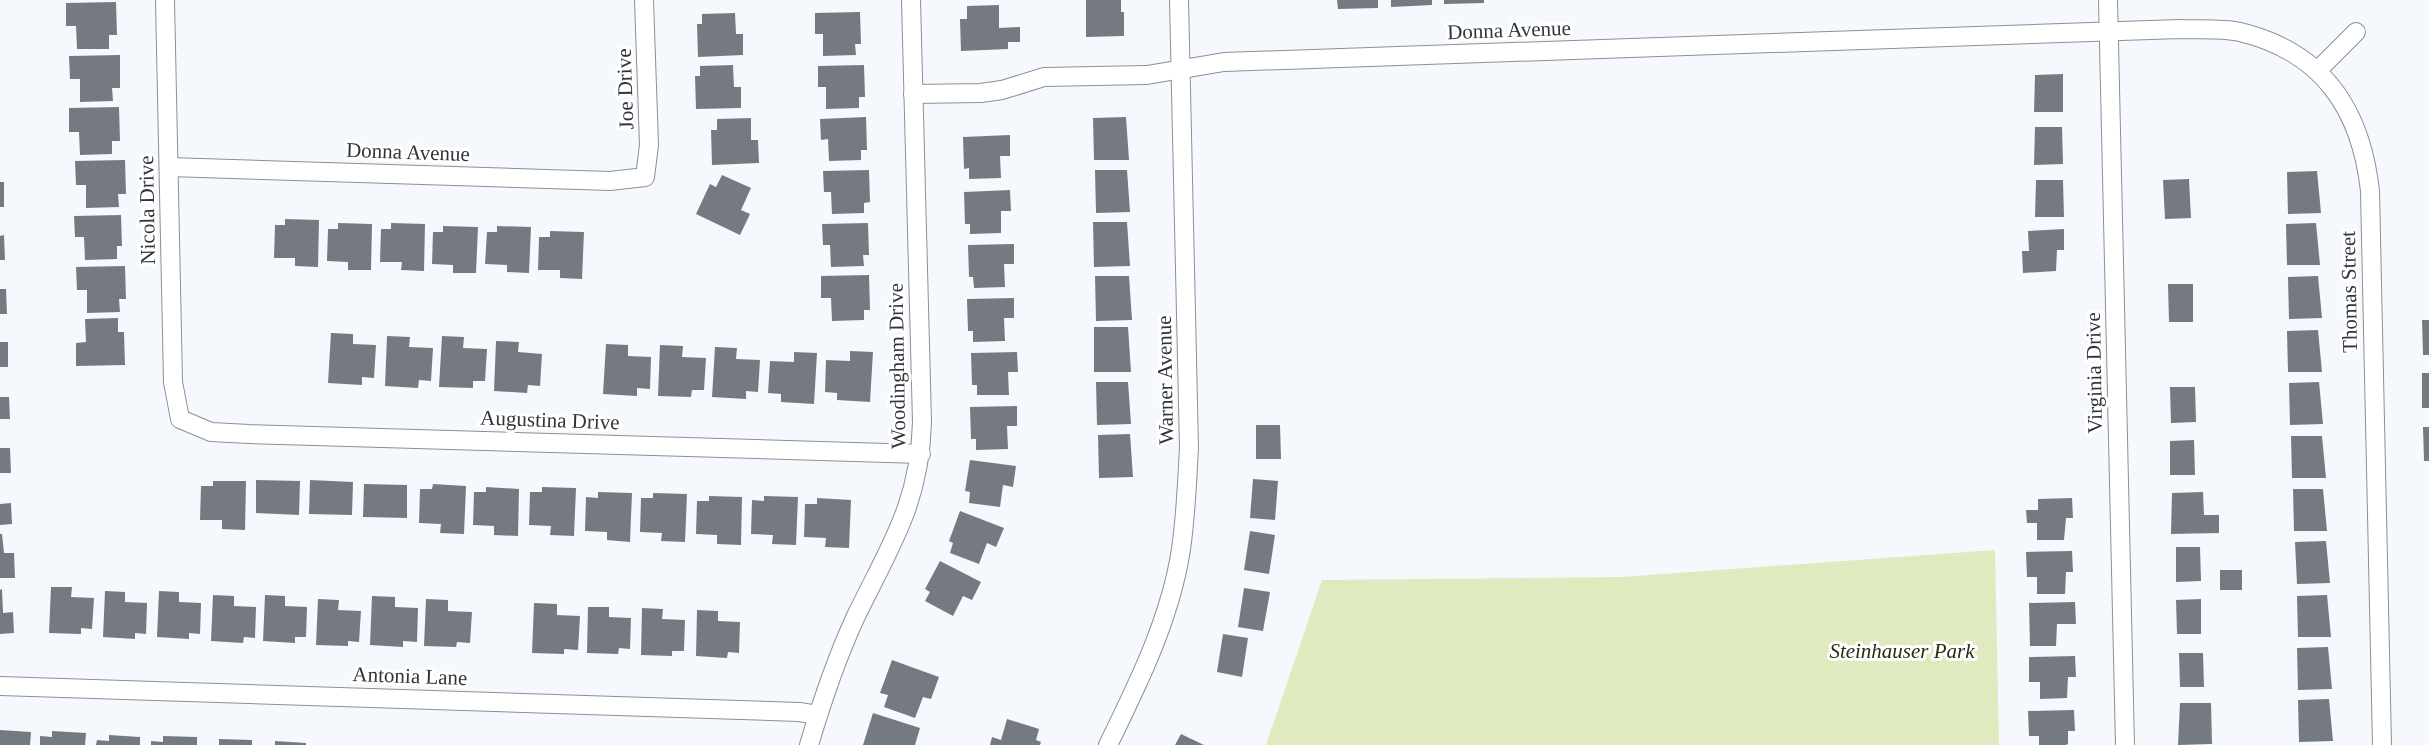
<svg xmlns="http://www.w3.org/2000/svg" width="2429" height="745" font-family="'Times New Roman',serif">
<style>
.green{fill:#dfeabe}
.building{fill:#757a82}
.lines{fill:none;stroke-linecap:round;stroke-linejoin:round}
.street-casing{stroke:#8a9098;stroke-width:20}
.street{stroke:#fff;stroke-width:18}
.labels{text-anchor:middle;stroke-width:6;stroke-linejoin:round;paint-order:stroke}
.street-label{font-size:21px;fill:#323538;stroke:#fff}
.park-label{font-size:21px;font-style:italic;fill:#272d0e;stroke:#fff}
</style>
<rect width="100%" height="100%" fill="#f5f9fe"/>
<path class="green" d="M 1995,550 L 1999,745 L 1266,745 L 1322,580 L 1621,577 Z"/>
<g class="building">
<path d="M 1086,0 L 1121,0 L 1121,12 L 1124,12 L 1124,36 L 1086,37 Z"/>
<path d="M 1337,0 L 1378,0 L 1378,8 L 1338,9 Z"/>
<path d="M 1391,0 L 1432,0 L 1432,5 L 1391,7 Z"/>
<path d="M 1444,0 L 1484,0 L 1484,3 L 1444,4 Z"/>
<path d="M 116,2 L 117,35 L 109,35 L 109,49 L 77,49 L 76,26 L 66,26 L 66,3 Z"/>
<path d="M 999,5 L 999,28 L 1020,27 L 1020,42 L 1008,42 L 1008,49 L 961,51 L 960,19 L 967,19 L 967,6 Z"/>
<path d="M 860,12 L 861,44 L 855,44 L 856,55 L 823,56 L 823,34 L 815,34 L 815,13 Z"/>
<path d="M 735,13 L 736,34 L 743,34 L 743,55 L 698,57 L 697,24 L 702,24 L 702,14 Z"/>
<path d="M 120,55 L 120,88 L 112,88 L 113,101 L 80,102 L 80,79 L 70,79 L 69,56 Z"/>
<path d="M 733,65 L 734,87 L 741,87 L 741,108 L 696,109 L 695,76 L 700,76 L 700,66 Z"/>
<path d="M 864,65 L 865,97 L 859,97 L 859,108 L 826,109 L 826,87 L 818,87 L 818,66 Z"/>
<path d="M 2063,74 L 2063,112 L 2034,112 L 2035,75 Z"/>
<path d="M 119,107 L 120,141 L 112,141 L 112,154 L 80,155 L 79,132 L 69,132 L 69,108 Z"/>
<path d="M 866,117 L 867,150 L 861,150 L 861,160 L 829,161 L 828,139 L 821,140 L 820,119 Z"/>
<path d="M 1126,117 L 1129,160 L 1094,160 L 1093,118 Z"/>
<path d="M 751,118 L 751,140 L 758,140 L 759,163 L 712,165 L 711,130 L 717,130 L 717,119 Z"/>
<path d="M 2035,127 L 2062,127 L 2063,164 L 2034,165 Z"/>
<path d="M 1010,135 L 1010,156 L 1000,156 L 1001,178 L 969,179 L 969,168 L 964,169 L 963,137 Z"/>
<path d="M 125,160 L 126,194 L 118,194 L 119,207 L 86,208 L 86,185 L 76,185 L 75,161 Z"/>
<path d="M 869,170 L 870,202 L 864,203 L 864,213 L 832,214 L 831,192 L 824,192 L 823,171 Z"/>
<path d="M 1095,170 L 1127,170 L 1130,212 L 1096,213 Z"/>
<path d="M 2317,171 L 2321,213 L 2288,214 L 2287,172 Z"/>
<path d="M 722,175 L 751,188 L 741,210 L 750,214 L 740,235 L 696,214 L 710,184 L 716,187 Z"/>
<path d="M 2189,179 L 2191,218 L 2165,219 L 2163,180 Z"/>
<path d="M 2036,180 L 2063,180 L 2064,217 L 2035,217 Z"/>
<rect x="0" y="182" width="4" height="25"/>
<path d="M 1010,190 L 1011,211 L 1001,211 L 1001,233 L 970,234 L 970,224 L 965,224 L 964,192 Z"/>
<path d="M 121,215 L 122,246 L 117,246 L 117,259 L 85,260 L 84,237 L 75,237 L 74,216 Z"/>
<path d="M 285,219 L 319,220 L 318,267 L 295,266 L 295,258 L 274,258 L 275,225 L 285,225 Z"/>
<path d="M 1093,222 L 1127,222 L 1130,266 L 1094,267 Z"/>
<path d="M 338,223 L 372,224 L 371,270 L 348,270 L 348,262 L 327,261 L 328,229 L 338,229 Z"/>
<path d="M 391,223 L 425,224 L 424,271 L 401,270 L 402,262 L 380,262 L 381,229 L 391,229 Z"/>
<path d="M 868,223 L 869,255 L 863,255 L 864,266 L 831,267 L 830,245 L 823,245 L 822,224 Z"/>
<path d="M 2316,223 L 2320,265 L 2287,265 L 2286,224 Z"/>
<path d="M 443,226 L 478,227 L 476,273 L 453,273 L 453,265 L 432,264 L 433,232 L 443,232 Z"/>
<path d="M 497,226 L 531,227 L 529,273 L 507,272 L 507,265 L 485,264 L 487,232 L 497,232 Z"/>
<path d="M 2064,229 L 2064,250 L 2057,250 L 2056,271 L 2023,273 L 2022,251 L 2029,251 L 2028,231 Z"/>
<path d="M 550,231 L 584,232 L 582,279 L 560,278 L 560,270 L 538,270 L 539,237 L 550,237 Z"/>
<path d="M 4,235 L 5,260 L 0,260 L 0,236 Z"/>
<path d="M 1014,244 L 1014,264 L 1004,264 L 1005,287 L 974,288 L 973,277 L 969,277 L 968,245 Z"/>
<path d="M 125,266 L 126,299 L 119,299 L 120,312 L 87,313 L 87,290 L 77,290 L 76,267 Z"/>
<path d="M 869,275 L 870,310 L 864,310 L 864,320 L 832,321 L 831,298 L 821,298 L 821,276 Z"/>
<path d="M 1095,276 L 1129,276 L 1132,320 L 1096,321 Z"/>
<path d="M 2318,276 L 2322,318 L 2289,319 L 2288,277 Z"/>
<path d="M 2168,284 L 2193,284 L 2193,322 L 2169,322 Z"/>
<path d="M 0,289 L 6,289 L 7,314 L 0,314 Z"/>
<path d="M 1014,298 L 1014,318 L 1004,318 L 1005,341 L 973,342 L 973,331 L 968,331 L 967,299 Z"/>
<path d="M 118,318 L 118,332 L 124,332 L 125,365 L 76,366 L 76,343 L 86,342 L 85,319 Z"/>
<path d="M 2422,320 L 2429,320 L 2429,355 L 2423,355 Z"/>
<path d="M 1094,327 L 1128,327 L 1131,372 L 1094,372 Z"/>
<path d="M 2318,330 L 2322,372 L 2288,372 L 2287,331 Z"/>
<path d="M 331,333 L 353,334 L 353,344 L 376,345 L 374,378 L 362,377 L 362,385 L 328,383 Z"/>
<path d="M 387,336 L 410,337 L 409,347 L 433,348 L 431,381 L 419,380 L 418,388 L 385,386 Z"/>
<path d="M 442,336 L 464,337 L 463,348 L 487,349 L 485,381 L 473,381 L 473,388 L 439,387 Z"/>
<path d="M 496,341 L 519,342 L 518,352 L 542,354 L 540,386 L 528,385 L 527,393 L 494,391 Z"/>
<rect x="0" y="342" width="8" height="25"/>
<path d="M 606,344 L 628,345 L 628,356 L 651,357 L 650,389 L 637,388 L 637,396 L 603,394 Z"/>
<path d="M 660,345 L 683,346 L 682,357 L 706,358 L 704,390 L 692,390 L 691,397 L 658,396 Z"/>
<path d="M 715,347 L 737,348 L 736,359 L 760,360 L 758,392 L 746,391 L 746,399 L 712,397 Z"/>
<path d="M 850,351 L 873,352 L 870,402 L 837,400 L 837,393 L 825,392 L 826,360 L 850,361 Z"/>
<path d="M 794,352 L 817,353 L 814,404 L 781,402 L 781,394 L 768,393 L 770,361 L 794,362 Z"/>
<path d="M 1017,352 L 1018,372 L 1008,372 L 1009,395 L 977,395 L 977,385 L 972,385 L 971,353 Z"/>
<rect x="2422" y="373" width="7" height="35"/>
<path d="M 1096,382 L 1128,382 L 1131,424 L 1097,425 Z"/>
<path d="M 2319,382 L 2323,424 L 2290,425 L 2289,383 Z"/>
<path d="M 2170,387 L 2195,387 L 2196,422 L 2171,423 Z"/>
<path d="M 0,397 L 9,397 L 10,419 L 0,419 Z"/>
<path d="M 1017,406 L 1017,426 L 1007,426 L 1008,449 L 976,450 L 976,439 L 971,439 L 970,407 Z"/>
<path d="M 1256,425 L 1280,425 L 1281,459 L 1256,459 Z"/>
<path d="M 2423,427 L 2429,427 L 2429,461 L 2424,461 Z"/>
<path d="M 1130,434 L 1133,477 L 1099,478 L 1098,435 Z"/>
<path d="M 2291,436 L 2322,436 L 2326,478 L 2292,478 Z"/>
<path d="M 2194,440 L 2195,475 L 2170,475 L 2170,441 Z"/>
<path d="M 0,448 L 10,448 L 11,473 L 0,473 Z"/>
<path d="M 970,460 L 1016,466 L 1013,487 L 1003,485 L 1000,507 L 969,503 L 970,492 L 965,491 Z"/>
<path d="M 1253,479 L 1278,481 L 1275,520 L 1250,518 Z"/>
<path d="M 256,480 L 300,481 L 299,515 L 256,513 Z"/>
<path d="M 310,480 L 353,482 L 352,515 L 309,514 Z"/>
<path d="M 213,481 L 246,481 L 245,530 L 222,529 L 222,520 L 200,520 L 201,486 L 213,486 Z"/>
<path d="M 364,484 L 407,485 L 407,518 L 363,517 Z"/>
<path d="M 433,484 L 466,486 L 464,534 L 440,533 L 441,524 L 419,523 L 420,489 L 432,489 Z"/>
<path d="M 486,487 L 519,489 L 518,536 L 494,535 L 494,526 L 473,525 L 474,492 L 486,492 Z"/>
<path d="M 542,487 L 576,488 L 574,536 L 550,535 L 551,526 L 529,525 L 530,492 L 542,492 Z"/>
<path d="M 2293,489 L 2323,489 L 2327,531 L 2294,531 Z"/>
<path d="M 598,492 L 632,493 L 630,542 L 607,540 L 607,532 L 585,531 L 586,497 L 598,498 Z"/>
<path d="M 2203,492 L 2204,515 L 2219,515 L 2219,533 L 2171,534 L 2172,493 Z"/>
<path d="M 653,493 L 687,494 L 685,542 L 661,541 L 662,533 L 640,532 L 641,498 L 653,498 Z"/>
<path d="M 709,496 L 742,497 L 741,545 L 717,544 L 717,535 L 696,534 L 697,501 L 709,501 Z"/>
<path d="M 764,496 L 798,497 L 796,545 L 772,544 L 773,535 L 751,534 L 752,500 L 764,501 Z"/>
<path d="M 817,498 L 851,500 L 849,548 L 825,547 L 826,538 L 804,537 L 805,504 L 817,504 Z"/>
<path d="M 2072,498 L 2073,518 L 2066,518 L 2064,540 L 2037,540 L 2037,523 L 2027,523 L 2026,510 L 2038,510 L 2038,499 Z"/>
<path d="M 11,503 L 12,524 L 0,525 L 0,504 Z"/>
<path d="M 960,511 L 1004,528 L 996,547 L 987,543 L 979,564 L 950,553 L 953,543 L 949,541 Z"/>
<path d="M 1250,531 L 1275,535 L 1269,574 L 1244,570 Z"/>
<path d="M 0,534 L 2,534 L 4,553 L 14,553 L 15,578 L 0,578 Z"/>
<path d="M 2326,541 L 2330,583 L 2297,584 L 2295,542 Z"/>
<path d="M 2176,547 L 2200,547 L 2201,581 L 2176,582 Z"/>
<path d="M 2072,551 L 2073,572 L 2066,572 L 2065,594 L 2037,594 L 2037,577 L 2027,577 L 2026,552 Z"/>
<path d="M 940,561 L 981,582 L 972,600 L 963,596 L 953,616 L 925,601 L 930,592 L 925,589 Z"/>
<rect x="2220" y="570" width="22" height="20"/>
<path d="M 51,587 L 72,587 L 71,597 L 94,598 L 92,629 L 81,628 L 81,634 L 49,633 Z"/>
<path d="M 1244,588 L 1270,592 L 1263,631 L 1238,627 Z"/>
<path d="M 2,589 L 3,613 L 13,612 L 14,633 L 0,634 L 0,590 Z"/>
<path d="M 105,591 L 125,592 L 125,602 L 147,603 L 146,634 L 135,633 L 135,639 L 103,637 Z"/>
<path d="M 159,591 L 179,592 L 179,602 L 201,603 L 200,634 L 189,633 L 189,639 L 157,637 Z"/>
<path d="M 213,595 L 234,596 L 234,606 L 256,607 L 255,638 L 244,637 L 243,643 L 211,641 Z"/>
<path d="M 265,595 L 285,596 L 285,606 L 307,607 L 306,637 L 295,637 L 295,643 L 263,641 Z"/>
<path d="M 2327,595 L 2331,637 L 2298,637 L 2297,596 Z"/>
<path d="M 372,596 L 395,597 L 395,607 L 418,608 L 417,642 L 403,641 L 403,647 L 370,645 Z"/>
<path d="M 318,599 L 339,600 L 338,610 L 361,611 L 359,642 L 348,641 L 348,646 L 316,645 Z"/>
<path d="M 426,599 L 448,600 L 448,611 L 472,612 L 470,643 L 457,642 L 456,647 L 424,646 Z"/>
<path d="M 2201,599 L 2201,634 L 2177,634 L 2176,600 Z"/>
<path d="M 2075,602 L 2076,624 L 2057,624 L 2056,646 L 2030,646 L 2029,603 Z"/>
<path d="M 534,603 L 557,604 L 557,615 L 580,616 L 578,650 L 564,649 L 564,654 L 532,653 Z"/>
<path d="M 588,607 L 609,607 L 609,617 L 631,618 L 630,649 L 619,648 L 618,654 L 587,653 Z"/>
<path d="M 642,608 L 663,609 L 662,619 L 685,620 L 684,651 L 672,651 L 672,656 L 641,655 Z"/>
<path d="M 697,610 L 718,611 L 718,621 L 740,622 L 739,653 L 728,652 L 727,658 L 696,656 Z"/>
<path d="M 1223,634 L 1248,638 L 1242,677 L 1217,672 Z"/>
<path d="M 2328,647 L 2332,689 L 2298,690 L 2297,648 Z"/>
<path d="M 2179,653 L 2203,653 L 2204,687 L 2180,687 Z"/>
<path d="M 2075,656 L 2076,677 L 2068,677 L 2067,698 L 2040,699 L 2040,682 L 2029,682 L 2029,657 Z"/>
<path d="M 892,660 L 939,677 L 931,699 L 923,697 L 915,718 L 884,707 L 888,695 L 880,693 Z"/>
<path d="M 2329,699 L 2333,741 L 2299,742 L 2298,700 Z"/>
<path d="M 2180,703 L 2211,703 L 2212,744 L 2178,745 Z"/>
<path d="M 2074,710 L 2075,731 L 2068,731 L 2068,744 L 2066,745 L 2039,745 L 2039,736 L 2029,736 L 2028,711 Z"/>
<path d="M 873,713 L 920,728 L 915,745 L 863,745 Z"/>
<path d="M 1007,719 L 1039,729 L 1036,740 L 1041,742 L 1040,745 L 990,745 L 992,737 L 1001,740 Z"/>
<path d="M 0,730 L 31,732 L 30,745 L 0,745 Z"/>
<path d="M 52,731 L 86,733 L 85,745 L 40,745 L 40,736 L 52,737 Z"/>
<path d="M 1181,734 L 1204,745 L 1175,745 Z"/>
<path d="M 109,735 L 140,737 L 140,745 L 96,745 L 97,740 L 109,741 Z"/>
<path d="M 163,736 L 197,737 L 197,745 L 151,745 L 151,741 L 163,742 Z"/>
<path d="M 219,739 L 252,740 L 252,745 L 219,745 Z"/>
<path d="M 275,741 L 306,743 L 306,745 L 275,745 Z"/>
</g>
<g class="lines">
<defs>
<g id="street">
<path d="M 165,0 L 173,382 L 180,419 L 211,432 L 249,434 L 921,454"/>
<path d="M 2108,0 L 2125,745"/>
<path d="M 2317,71 L 2356,32"/>
<path d="M 913,94 L 981,93 L 1002,90 L 1044,77 L 1147,75 L 1224,62 L 2180,29 C 2199,30 2221,28 2240,32 C 2323,52 2361,109 2370,191 L 2382,745"/>
<path d="M 169,167 L 610,181 L 645,177 L 649,145 L 644,0"/>
<path d="M 0,686 L 799,712 L 818,715"/>
<path d="M 809,745 C 822,701 837,657 856,616 C 890,546 920,503 922,422 L 911,0"/>
<path d="M 1108,745 C 1138,684 1171,617 1181,549 C 1186,515 1187,482 1189,448 L 1179,0"/>
</g>
</defs>
<use href="#street" class="street-casing"/>
<use href="#street" class="street"/>
</g>
<g class="labels">
<g class="street-label">
<text transform="translate(1509 30) rotate(-2)" y="7">Donna Avenue</text>
<text transform="translate(625 89) rotate(-92)" y="7">Joe Drive</text>
<text transform="translate(408 152) rotate(2)" y="7">Donna Avenue</text>
<text transform="translate(147 210) rotate(-91)" y="7">Nicola Drive</text>
<text transform="translate(2349 292) rotate(-91)" y="7">Thomas Street</text>
<text transform="translate(897 366) rotate(-91)" y="7">Woodingham Drive</text>
<text transform="translate(2094 373) rotate(-91)" y="7">Virginia Drive</text>
<text transform="translate(1165 380) rotate(-91)" y="7">Warner Avenue</text>
<text transform="translate(550 420) rotate(2)" y="7">Augustina Drive</text>
<text transform="translate(410 676) rotate(2)" y="7">Antonia Lane</text>
</g>
<g class="park-label">
<text x="1902" y="658">Steinhauser Park</text>
</g>
</g>
</svg>
